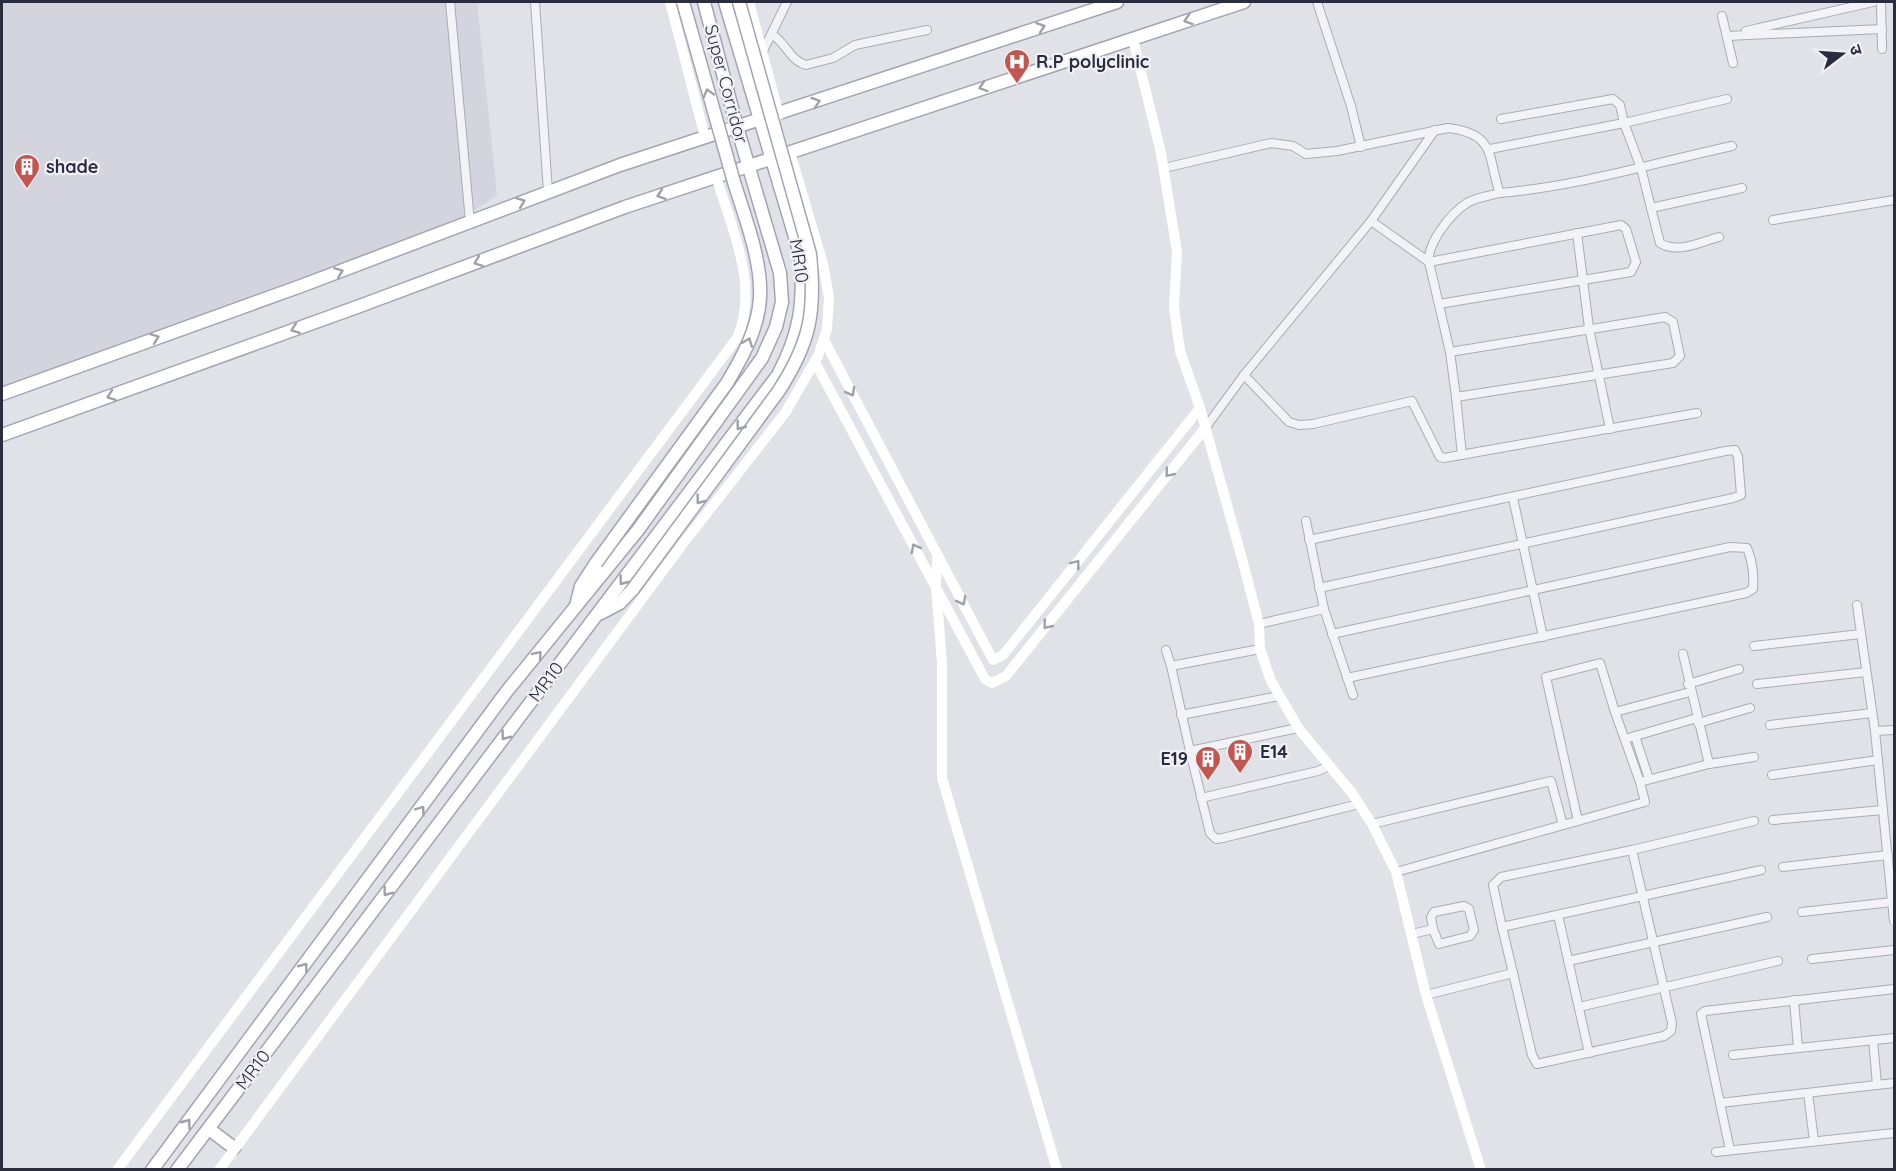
<svg xmlns="http://www.w3.org/2000/svg" width="1896" height="1171" font-family="Quicksand,'Noto Sans Devanagari',sans-serif">
<style>
.built{fill:#d3d4dd}
.lines{fill:none;stroke-linecap:round;stroke-linejoin:round}
.street-casing{stroke:#a9acb5;stroke-width:10}
.primary-casing{stroke:#a1a4b3;stroke-width:15}
.street{stroke:#f3f3f7;stroke-width:8}
.secondary{stroke:#fff;stroke-width:10}
.primary{stroke:#fff;stroke-width:12}
.primary-bridge-casing{stroke:#a1a4b3;stroke-width:15;stroke-linecap:butt}
.primary-bridge{stroke:#fff;stroke-width:12}
.oneway{stroke:#9fa0a8}
.labels{text-anchor:middle;stroke-width:4.5;stroke-linejoin:round;paint-order:stroke}
.poi-label{font-size:18px;font-weight:bold;fill:#2a2d3e;stroke:#f0f1f6;text-anchor:start}
.street-label{font-size:18px;fill:#2a2d3e;stroke:#f0f1f6}
</style>
<rect width="100%" height="100%" fill="#e0e2e8"/>
<path class="built" d="M 2,2 L 477,2 L 497,195 L 451,226 L 2,390 Z"/>
<g class="lines">
<defs>
<g id="street">
<path d="M 450,2 L 470,222"/>
<path d="M 535,2 L 548,192"/>
<path d="M 1317,2 L 1351,106 L 1361,147"/>
<path d="M 1881,2 L 1882,49"/>
<path d="M 1722,16 L 1733,63"/>
<path d="M 1746,31 L 1873,2"/>
<path d="M 773,35 C 787,45 791,61 806,65 L 833,58 L 855,45 L 927,30"/>
<path d="M 1727,36 L 1882,29"/>
<path d="M 762,53 L 787,2"/>
<path d="M 1501,119 L 1613,99 L 1620,105 L 1624,123 L 1727,99"/>
<path d="M 1490,149 L 1624,123 L 1641,168 L 1651,208"/>
<path d="M 1164,168 L 1271,143 L 1293,146 L 1306,154 L 1337,151 L 1448,128 C 1498,134 1487,159 1500,193 C 1579,186 1654,163 1732,146"/>
<path d="M 1773,220 L 1894,200"/>
<path d="M 1371,221 L 1429,262"/>
<path d="M 1577,233 L 1589,328 L 1610,429"/>
<path d="M 1719,237 C 1700,242 1678,254 1660,243 L 1651,208 L 1742,188"/>
<path d="M 1429,262 C 1427,243 1451,213 1467,203 C 1476,197 1489,196 1500,193"/>
<path d="M 1439,304 L 1631,272 L 1636,262 L 1626,229 L 1621,225 L 1429,262 L 1450,352 L 1456,397 L 1673,363 L 1680,356 L 1673,322 L 1665,317 L 1450,352"/>
<path d="M 1244,375 L 1289,422 L 1299,425 L 1313,424 L 1412,401 L 1440,457 L 1444,458 L 1697,413"/>
<path d="M 1456,397 L 1462,455"/>
<path d="M 1206,427 L 1244,375 L 1371,221 L 1435,130"/>
<path d="M 1513,498 L 1543,637"/>
<path d="M 1306,521 L 1324,609 L 1353,695"/>
<path d="M 1309,540 L 1725,451 L 1735,450 L 1738,457 L 1741,495 L 1733,498 L 1319,588"/>
<path d="M 1857,605 L 1875,731 L 1894,921"/>
<path d="M 1259,624 L 1324,609"/>
<path d="M 1332,634 L 1730,547 L 1747,548 C 1752,560 1754,576 1753,589 L 1746,593 L 1347,678"/>
<path d="M 1754,646 L 1861,634"/>
<path d="M 1166,650 L 1171,666"/>
<path d="M 1688,684 L 1739,669"/>
<path d="M 1757,684 L 1866,672"/>
<path d="M 1181,715 L 1279,696"/>
<path d="M 1698,723 L 1750,708"/>
<path d="M 1770,725 L 1872,713"/>
<path d="M 1298,728 L 1190,751 L 1210,833 L 1216,839 L 1223,838 L 1359,804"/>
<path d="M 1875,731 L 1894,730"/>
<path d="M 1635,736 L 1649,779"/>
<path d="M 1625,739 L 1697,718"/>
<path d="M 1190,751 L 1171,666 L 1260,649"/>
<path d="M 1709,764 L 1754,757"/>
<path d="M 1772,775 L 1878,760"/>
<path d="M 1640,782 L 1615,712 L 1690,692"/>
<path d="M 1201,798 L 1318,771 L 1329,766"/>
<path d="M 1773,820 L 1883,810"/>
<path d="M 1578,821 L 1546,677 L 1600,663 L 1615,712"/>
<path d="M 1372,824 L 1551,781 L 1563,825"/>
<path d="M 1783,867 L 1888,855"/>
<path d="M 1396,872 L 1645,802 L 1640,782 L 1709,764 L 1683,654"/>
<path d="M 1802,912 L 1892,902"/>
<path d="M 1558,915 L 1589,1053"/>
<path d="M 1502,927 L 1493,885 L 1501,877 L 1632,850 L 1754,821"/>
<path d="M 1412,934 L 1433,929 L 1431,917 L 1434,912 L 1464,906 L 1469,909 L 1474,930 L 1470,936 L 1439,944 L 1433,929"/>
<path d="M 1812,959 L 1894,950"/>
<path d="M 1568,961 L 1767,917"/>
<path d="M 1513,973 L 1532,1055 L 1537,1064 L 1664,1036 L 1671,1031 L 1672,1023 L 1632,850"/>
<path d="M 1426,995 L 1513,973 L 1502,927 L 1761,870"/>
<path d="M 1794,1000 L 1798,1048"/>
<path d="M 1579,1007 L 1778,961"/>
<path d="M 1873,1040 L 1877,1085"/>
<path d="M 1733,1055 L 1894,1038"/>
<path d="M 1808,1093 L 1814,1141"/>
<path d="M 1720,1103 L 1894,1083"/>
<path d="M 1730,1150 L 1701,1014 L 1705,1011 L 1894,989"/>
<path d="M 1716,1152 L 1894,1133"/>
</g>
<g id="primary">
<path d="M 2,394 L 301,286 L 620,165 L 1117,2"/>
<path d="M 2,435 L 357,307 L 625,207 L 1244,2"/>
<path d="M 576,606 L 581,586 L 596,563"/>
<path d="M 601,613 L 620,603 L 633,589"/>
<path d="M 209,1129 L 234,1148"/>
<path d="M 152,1170 L 507,691 L 638,530 L 762,358 L 776,327 L 782,302 L 780,273 L 737,127 L 704,2"/>
<path d="M 177,1170 L 778,375 C 800,333 804,305 801,257 L 725,2"/>
</g>
</defs>
<use href="#street" class="street-casing"/>
<use href="#primary" class="primary-casing"/>
<use href="#street" class="street"/>
<g class="secondary">
<path d="M 670,2 L 705,137"/>
<path d="M 749,2 L 779,115"/>
<path d="M 1133,39 L 1161,153 L 1177,252 L 1174,307 L 1180,351 L 1200,408 L 1241,555 L 1259,624 L 1260,649 L 1271,681 L 1299,729 L 1352,793 L 1372,824 L 1396,872 L 1426,995 L 1481,1170"/>
<path d="M 824,340 L 993,660 L 1003,655 L 1200,408"/>
<path d="M 815,362 L 985,679 L 992,683 L 1006,676 L 1206,427"/>
<path d="M 937,557 L 936,587 L 942,663 L 942,778 L 1057,1170"/>
<path d="M 117,1170 L 737,338 C 760,286 731,227 716,176"/>
<path d="M 219,1170 L 682,545 L 785,413 L 818,356 L 827,329 L 829,297 L 823,264 L 790,152"/>
</g>
<use href="#primary" class="primary"/>
<defs>
<g id="primary-bridge">
<path d="M 596,563 L 727,383 C 743,356 758,329 760,298 C 762,260 745,218 734,182 C 717,122 700,62 683,2"/>
<path d="M 633,589 L 778,392 C 810,343 816,313 810,254 L 739,2"/>
</g>
</defs>
<use href="#primary-bridge" class="primary-bridge-casing"/>
<use href="#primary-bridge" class="primary-bridge"/>
</g>
<defs><path id="oneway-chevron" d="M-2-3.5L2.5 0L-2 3.5" fill="none" stroke-width="1.6" stroke-linecap="round" stroke-linejoin="round" transform="scale(1.5)"/></defs>
<g class="oneway">
<use href="#oneway-chevron" transform="translate(1188 20) rotate(162)"/>
<use href="#oneway-chevron" transform="translate(1041 27) rotate(-19)"/>
<use href="#oneway-chevron" transform="translate(983 87) rotate(162)"/>
<use href="#oneway-chevron" transform="translate(708 93) rotate(-106)"/>
<use href="#oneway-chevron" transform="translate(816 102) rotate(-18)"/>
<use href="#oneway-chevron" transform="translate(661 195) rotate(161)"/>
<use href="#oneway-chevron" transform="translate(521 202) rotate(-21)"/>
<use href="#oneway-chevron" transform="translate(478 262) rotate(159)"/>
<use href="#oneway-chevron" transform="translate(339 272) rotate(-21)"/>
<use href="#oneway-chevron" transform="translate(295 329) rotate(160)"/>
<use href="#oneway-chevron" transform="translate(155 338) rotate(-20)"/>
<use href="#oneway-chevron" transform="translate(748 342) rotate(-69)"/>
<use href="#oneway-chevron" transform="translate(851 392) rotate(62)"/>
<use href="#oneway-chevron" transform="translate(111 396) rotate(160)"/>
<use href="#oneway-chevron" transform="translate(740 426) rotate(127)"/>
<use href="#oneway-chevron" transform="translate(1169 473) rotate(129)"/>
<use href="#oneway-chevron" transform="translate(700 500) rotate(127)"/>
<use href="#oneway-chevron" transform="translate(915 548) rotate(-118)"/>
<use href="#oneway-chevron" transform="translate(1076 564) rotate(-52)"/>
<use href="#oneway-chevron" transform="translate(623 581) rotate(127)"/>
<use href="#oneway-chevron" transform="translate(962 601) rotate(62)"/>
<use href="#oneway-chevron" transform="translate(1047 625) rotate(129)"/>
<use href="#oneway-chevron" transform="translate(538 655) rotate(-50)"/>
<use href="#oneway-chevron" transform="translate(505 736) rotate(127)"/>
<use href="#oneway-chevron" transform="translate(421 810) rotate(-54)"/>
<use href="#oneway-chevron" transform="translate(387 892) rotate(127)"/>
<use href="#oneway-chevron" transform="translate(304 967) rotate(-53)"/>
<use href="#oneway-chevron" transform="translate(187 1123) rotate(-53)"/>
</g>
<defs>
<symbol id="hospital-pin" viewBox="-11 -11 22 30"><path d="M0 17L-7.5 6A9.5 9.5 0 1 1 7.5 6Z" fill="#c35750" stroke="#f0f1f6"/><path d="M-5-5h3v3.5h4V-5h3V5h-3V1.5h-4V5h-3Z" fill="#fff"/></symbol>
<symbol id="building-pin" viewBox="-11 -11 22 30"><path d="M0 17L-7.5 6A9.5 9.5 0 1 1 7.5 6Z" fill="#c35750" stroke="#f0f1f6"/><path d="M-4-6H4V6H1V3H-1V6H-4ZM-2.5-4.3h1.7v1.8h-1.7ZM.8-4.3h1.7v1.8H.8ZM-2.5-1h1.7V.8h-1.7ZM.8-1h1.7V.8H.8Z" fill="#fff"/></symbol>
</defs>
<g fill-rule="evenodd">
<use href="#hospital-pin" x="1002" y="47" width="30" height="40"/>
<use href="#building-pin" x="12" y="152" width="30" height="40"/>
<use href="#building-pin" x="1225" y="737" width="30" height="40"/>
<use href="#building-pin" x="1193" y="744" width="30" height="40"/>
</g>
<g class="labels">
<g class="poi-label">
<text x="1036" y="68">R.P polyclinic</text>
<text x="46" y="173">shade</text>
<text x="1260" y="758">E14</text>
<text x="1188" y="765" text-anchor="end">E19</text>
</g>
<g class="street-label">
<text transform="translate(726 84) rotate(75)" y="6">Super Corridor</text>
<text transform="translate(799 261) rotate(81)" y="6">MR10</text>
<text transform="translate(546 682) rotate(-53)" y="6">MR10</text>
<text transform="translate(253 1070) rotate(-53)" y="6">MR10</text>
</g>
</g>
<rect width="1896" height="1171" fill="none" stroke="#2a2d3e" stroke-width="6"/>
<g transform="translate(1842 54) rotate(73)" stroke="#f0f1f6" stroke-width="4.5" paint-order="stroke">
<path d="M0-4.5L10 22L0 15L-10 22Z" fill="#2a2d3e"/>
<text y="-9" font-size="16" font-weight="bold" text-anchor="middle" fill="#2a2d3e">उ</text>
</g>
</svg>
